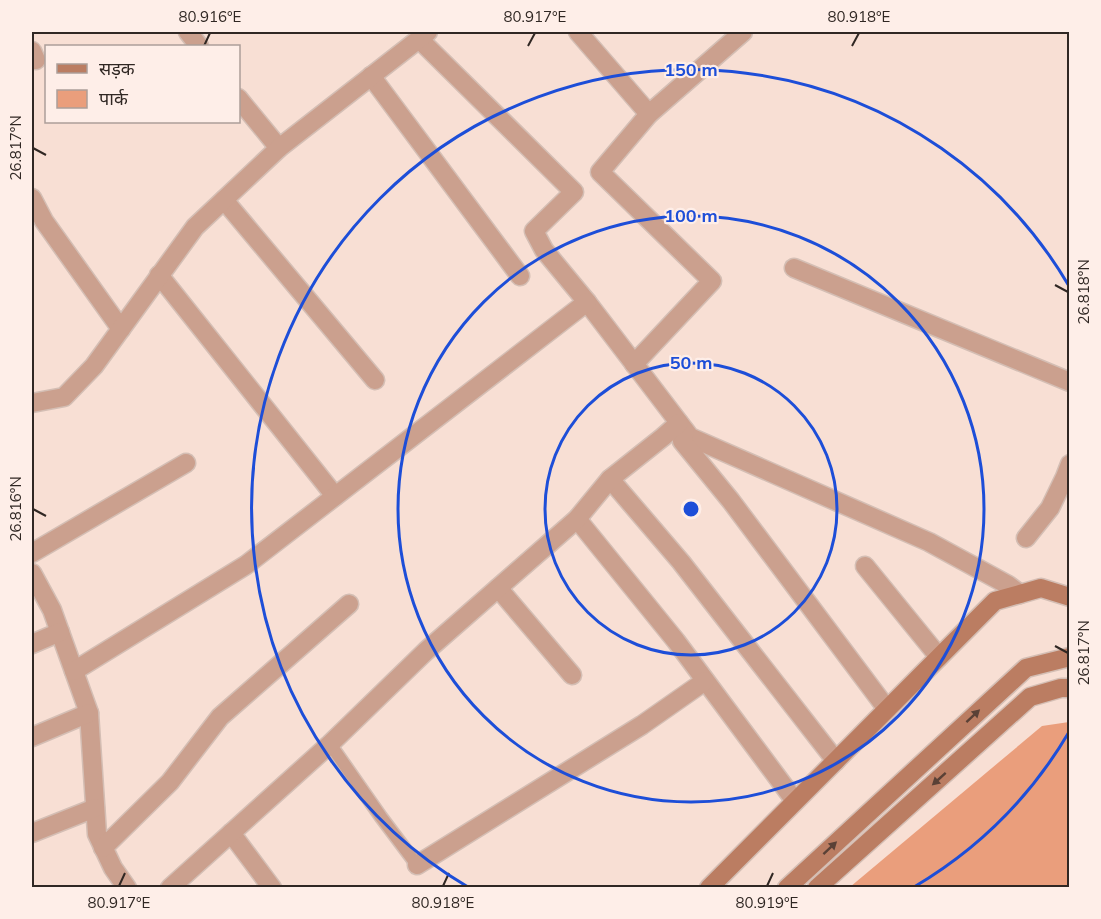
<svg xmlns="http://www.w3.org/2000/svg" width="1101" height="919" font-family="Mulish,'Noto Sans Devanagari',sans-serif">
<style>
.green{fill:#ea9e7c}
.lines{fill:none;stroke-linecap:round;stroke-linejoin:round}
.lane-casing{stroke:#d4beb4;stroke-width:15}
.street-casing{stroke:#d4beb4;stroke-width:21}
.secondary-casing{stroke:#d4beb4;stroke-width:21}
.lane{stroke:#cba08e;stroke-width:12}
.street{stroke:#cba08e;stroke-width:18}
.secondary{stroke:#bb7d62;stroke-width:18}
.oneway{fill:#5a4136}
.ticks{fill:none;stroke:#302723;stroke-width:2}
.ring{fill:none;stroke:#1d4ed8;stroke-width:3}
.centre{fill:#1d4ed8;stroke:#feeee8;stroke-width:3}
.ring-label{font-size:18px;text-anchor:middle;font-weight:bold;fill:#1d4ed8;stroke:#feeee8;stroke-width:4.5;stroke-linejoin:round;paint-order:stroke}
.neatline{fill:none;stroke:#302723;stroke-width:2}
.ticks-label{font-size:15px;text-anchor:middle;fill:#302723}
</style>
<rect width="100%" height="100%" fill="#f8dfd4"/>
<path class="green" d="M 1069,722 L 1069,887 L 850,887 L 1042,726 Z"/>
<g class="lines">
<defs>
<path id="lane" d="M 330,744 L 381,817 L 417,865"/>
<g id="street">
<path d="M 188,32 L 199,46"/>
<path d="M 578,32 L 649,114"/>
<path d="M 419,39 L 574,192 L 534,231 L 544,250 L 587,302 L 690,437 L 929,542 L 1008,585 L 1020,594"/>
<path d="M 32,51 L 36,60"/>
<path d="M 371,76 L 520,276"/>
<path d="M 238,98 L 279,148"/>
<path d="M 32,198 L 44,221 L 121,329"/>
<path d="M 224,200 L 375,380"/>
<path d="M 794,268 L 1070,382"/>
<path d="M 159,275 L 335,496"/>
<path d="M 634,364 L 712,281 L 600,172 L 649,114 L 743,32"/>
<path d="M 32,403 L 64,397 L 94,366 L 195,227 L 279,148 L 428,32"/>
<path d="M 685,431 L 682,441 L 731,501 L 887,709"/>
<path d="M 610,479 L 681,562 L 836,761"/>
<path d="M 577,519 L 676,641 L 795,801"/>
<path d="M 1026,538 L 1050,508 L 1065,477 L 1070,464"/>
<path d="M 32,553 L 186,463"/>
<path d="M 865,566 L 939,657"/>
<path d="M 32,573 L 52,610 L 89,713 L 97,834 L 113,868 L 127,888"/>
<path d="M 498,588 L 572,675"/>
<path d="M 32,644 L 60,632"/>
<path d="M 74,671 L 246,565 L 587,302"/>
<path d="M 32,737 L 89,713"/>
<path d="M 32,833 L 95,808"/>
<path d="M 231,833 L 272,888"/>
<path d="M 103,848 L 170,782 L 220,717 L 349,604"/>
<path d="M 417,865 L 642,725 L 705,681"/>
<path d="M 170,888 L 330,744 L 426,651 L 577,519 L 610,479 L 663,437 L 679,423"/>
</g>
<g id="secondary">
<path d="M 709,888 L 995,601 L 1041,588 L 1070,597"/>
<path d="M 787,888 L 1026,668 L 1070,657"/>
<path d="M 817,888 L 1030,697 L 1061,688 L 1070,688"/>
</g>
</defs>
<use href="#lane" class="lane-casing"/>
<use href="#street" class="street-casing"/>
<use href="#secondary" class="secondary-casing"/>
<use href="#lane" class="lane"/>
<use href="#street" class="street"/>
<use href="#secondary" class="secondary"/>
</g>
<defs><path id="oneway-solid" d="M-6-.8H1V-3.2L6.5 0L1 3.2V.8H-6Z" transform="scale(1.5)"/></defs>
<g class="oneway">
<use href="#oneway-solid" transform="translate(973 716) rotate(-43)"/>
<use href="#oneway-solid" transform="translate(939 779) rotate(138)"/>
<use href="#oneway-solid" transform="translate(830 848) rotate(-43)"/>
</g>
<path class="ticks" d="M 204,46 L 210,33M 528,46 L 535,33M 852,46 L 859,33M 33,148 L 46,155M 1055,285 L 1068,292M 33,509 L 46,516M 1055,646 L 1068,653M 119,886 L 125,873M 443,886 L 449,873M 767,886 L 773,873"/>
<g class="ring">
<circle cx="691" cy="509" r="146"/>
<circle cx="691" cy="509" r="293"/>
<path d="M1069 732A439 439 0 0 1 914 887M468 887A439 439 0 1 1 1069 286"/>
</g>
<circle cx="691" cy="509" r="9" class="centre"/>
<g class="ring-label">
<text x="691" y="76">150 m</text>
<text x="691" y="222">100 m</text>
<text x="691" y="369">50 m</text>
</g>
<rect width="1101" height="919" fill="none" stroke="#feeee8" stroke-width="66"/>
<rect x="45" y="45" width="195" height="78" fill="#feeee8" stroke="#ac9e99" stroke-width="1.5"/>
<rect x="57" y="64" width="30" height="9" fill="#bb7d62" stroke="#ac9e99" stroke-width="1.5"/>
<text x="99" y="75" font-size="18" fill="#302723">सड़क</text>
<rect x="57" y="90" width="30" height="18" fill="#ea9e7c" stroke="#ac9e99" stroke-width="1.5"/>
<text x="99" y="105" font-size="18" fill="#302723">पार्क</text>
<rect x="33" y="33" width="1035" height="853" class="neatline"/>
<g class="ticks-label">
<text x="210" y="22">80.916°E</text>
<text x="535" y="22">80.917°E</text>
<text x="859" y="22">80.918°E</text>
<text transform="translate(16 148) rotate(-90)" y="5">26.817°N</text>
<text transform="translate(1084 292) rotate(-90)" y="5">26.818°N</text>
<text transform="translate(16 509) rotate(-90)" y="5">26.816°N</text>
<text transform="translate(1084 653) rotate(-90)" y="5">26.817°N</text>
<text x="119" y="908">80.917°E</text>
<text x="443" y="908">80.918°E</text>
<text x="767" y="908">80.919°E</text>
</g>
</svg>
